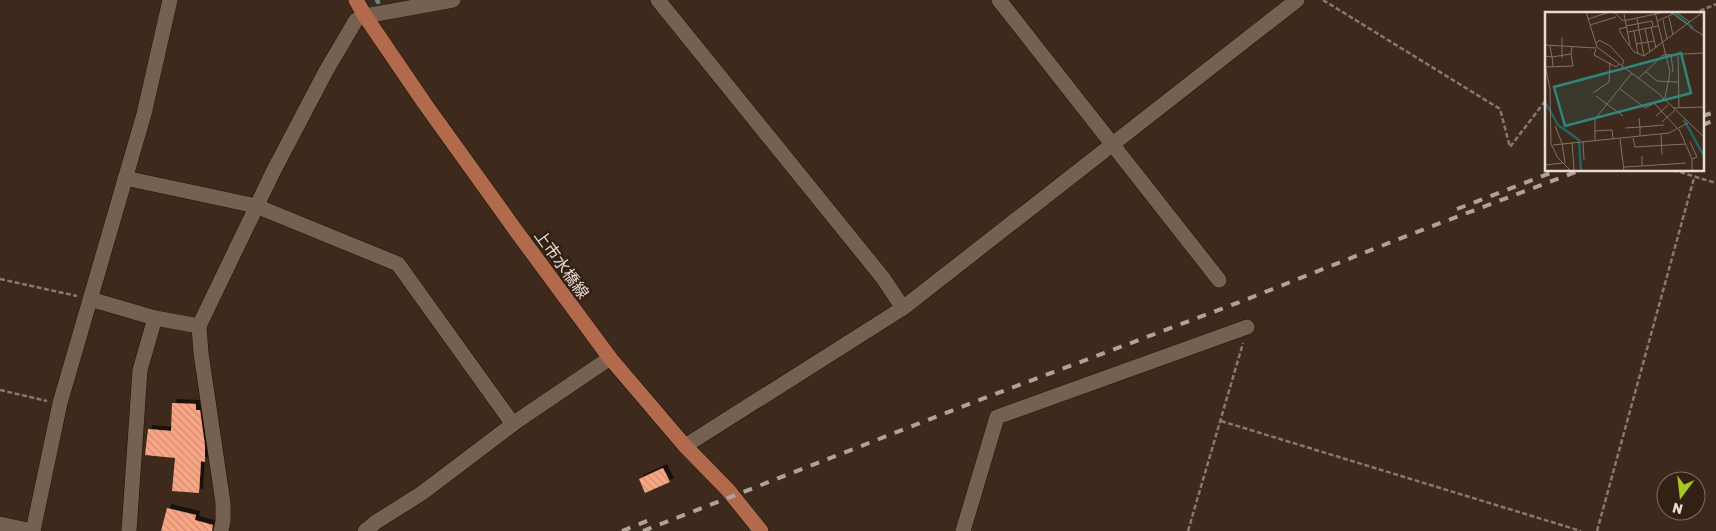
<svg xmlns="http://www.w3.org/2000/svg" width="1716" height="531" font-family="Rubik,'Noto Sans JP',sans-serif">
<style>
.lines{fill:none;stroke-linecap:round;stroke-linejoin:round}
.stream{stroke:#5d8886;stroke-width:4.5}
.building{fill:url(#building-back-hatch);filter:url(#shadow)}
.minor-casing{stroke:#231206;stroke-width:16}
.major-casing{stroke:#231206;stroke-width:16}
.path{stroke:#88786d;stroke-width:2.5;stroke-dasharray:5 2.5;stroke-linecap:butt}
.minor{stroke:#766052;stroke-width:15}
.major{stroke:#b16b4c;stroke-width:15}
.rail{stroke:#b1a299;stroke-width:4;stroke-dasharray:9 9;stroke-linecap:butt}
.labels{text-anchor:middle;stroke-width:5;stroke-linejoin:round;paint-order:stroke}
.street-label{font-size:16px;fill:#e9dcd4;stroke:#332014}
.inset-river{fill:none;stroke:#216464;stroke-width:2.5}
.inset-road{fill:none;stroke:#827166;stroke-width:1}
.view{fill:#30857d;fill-opacity:0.15;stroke:#30857d;stroke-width:2.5}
.inset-edge{fill:none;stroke:#e9dcd4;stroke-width:2.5}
</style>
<defs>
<pattern id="building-back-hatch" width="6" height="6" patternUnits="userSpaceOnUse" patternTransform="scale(1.25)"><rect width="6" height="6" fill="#faa685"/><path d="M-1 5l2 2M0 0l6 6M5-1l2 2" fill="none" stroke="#cd8d74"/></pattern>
<filter id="shadow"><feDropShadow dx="4" dy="-4" stdDeviation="0" flood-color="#0009"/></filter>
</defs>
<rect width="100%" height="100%" fill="#3d2a1d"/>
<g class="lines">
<path class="stream" d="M 377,0 L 378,2"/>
</g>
<g class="building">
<path d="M 172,403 L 196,404 L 196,410 L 200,410 L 205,446 L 205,462 L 201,461 L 199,493 L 172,491 L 175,458 L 145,455 L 148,429 L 171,431 Z"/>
<path d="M 663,468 L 670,482 L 645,493 L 639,479 Z"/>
<path d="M 167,508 L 196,515 L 195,520 L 213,525 L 212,531 L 161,531 Z"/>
</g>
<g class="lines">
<defs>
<g id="minor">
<path d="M 658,0 L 883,278 L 903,308"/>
<path d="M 999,0 L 1219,280"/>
<path d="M 125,178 L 256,206 L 398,264 L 513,424"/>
<path d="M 90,299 L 155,318 L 199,326"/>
<path d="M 685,446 L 903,308 L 1297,0"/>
<path d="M 0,524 L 32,531"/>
<path d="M 33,531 L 60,403 L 144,114 L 170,0"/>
<path d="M 129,531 L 140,370 L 155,318"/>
<path d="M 221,531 L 223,521 L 223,503 L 201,353 L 199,326 L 274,170 L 326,71 L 356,20 L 365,16 L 453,0"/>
<path d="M 365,531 L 376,522 L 422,493 L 517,421 L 610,358"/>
<path d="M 963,531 L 997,417 L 1247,327"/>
</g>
<path id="major" d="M 356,0 L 365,16 L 425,104 L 514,228 L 610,358 L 685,446 L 728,490 L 761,531"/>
</defs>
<use href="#minor" class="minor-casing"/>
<use href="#major" class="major-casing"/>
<g class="path">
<path d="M 1323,0 L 1500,109 L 1510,147 L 1546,100"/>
<path d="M 1693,14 L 1716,4"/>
<path d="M 1673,170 L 1716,183"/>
<path d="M 0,279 L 77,296"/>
<path d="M 0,390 L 47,401"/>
<path d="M 1221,421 L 1581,531"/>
<path d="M 1188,531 L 1243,343"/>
<path d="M 1597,531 L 1694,178"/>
</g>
<use href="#minor" class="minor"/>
<use href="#major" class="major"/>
<g class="rail">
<path d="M 1702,116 L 1716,112"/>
<path d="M 1702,125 L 1716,120"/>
<path d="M 1457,209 L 1558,170"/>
<path d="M 622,531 L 652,519"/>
<path d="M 643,531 L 974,402 L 1245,300 L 1414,233 L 1581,170"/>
</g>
</g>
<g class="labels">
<g class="street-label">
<text transform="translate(562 264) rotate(54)" y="6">上市水橋線</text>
</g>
</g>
<g transform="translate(1545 12)">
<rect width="159" height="159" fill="#3d2a1d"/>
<path class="inset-river" d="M 128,0 L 148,16M 0,90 L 13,113 L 34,128 L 36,159M 139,108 L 159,144"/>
<path class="inset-road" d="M 41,0 L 52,35 L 113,81 L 159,125M 69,0 L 78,9 L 120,0M 125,0 L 142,12M 131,0 L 145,10M 79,2 L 85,33M 124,5 L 128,23M 43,7 L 65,0M 92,7 L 99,44M 118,8 L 122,27M 112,9 L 128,2M 45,13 L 71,5M 81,14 L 107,9 L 108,15M 82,15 L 74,17 L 78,25 L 89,40 L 99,44M 106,15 L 111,36M 145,15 L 159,24M 100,17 L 105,40M 89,19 L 93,42M 83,20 L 113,14M 17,25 L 17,46M 52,31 L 54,28 L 65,34 L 79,49 L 77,53M 91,32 L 109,29M 0,33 L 51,36M 5,34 L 7,45 L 26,42 L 27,34M 51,37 L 49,43 L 71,55 L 74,52M 126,42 L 128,60M 133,42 L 134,95M 0,44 L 7,45 L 8,54M 99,44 L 158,0M 0,53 L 5,77 L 6,132 L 13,146 L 26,159M 1,55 L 28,54 L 26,42M 100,59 L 112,69 L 133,70M 94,66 L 118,43 L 159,41M 74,76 L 100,96 L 120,86 L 125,60 L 110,0M 48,81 L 64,70 L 65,50M 51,84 L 78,104M 109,91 L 133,117M 128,96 L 159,95M 111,104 L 123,93M 94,106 L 95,115 L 119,113M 117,110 L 130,98M 10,114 L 17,131 L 20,151M 80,116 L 95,115 L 95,124M 134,117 L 147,147M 49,119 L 67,118 L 68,127M 116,122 L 117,143M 88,126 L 90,135 L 141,132M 75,127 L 79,159M 50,128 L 50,107 L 87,61M 38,129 L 39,148M 27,130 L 29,158M 145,130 L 152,145 L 147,147 L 147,159M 8,133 L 124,121 L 143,111M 97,144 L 97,154 L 141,151M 0,153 L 18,151M 79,155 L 97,154"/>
<path class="view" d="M 136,41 L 146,81 L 20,114 L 9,75 Z"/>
<rect width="159" height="159" class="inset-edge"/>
</g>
<g transform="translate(1681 496) rotate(195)"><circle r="24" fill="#332014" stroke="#7c6b61"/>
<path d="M0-4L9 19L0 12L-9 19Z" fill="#a5c822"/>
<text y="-8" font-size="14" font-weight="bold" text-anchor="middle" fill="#e9dcd4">N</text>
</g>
</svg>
